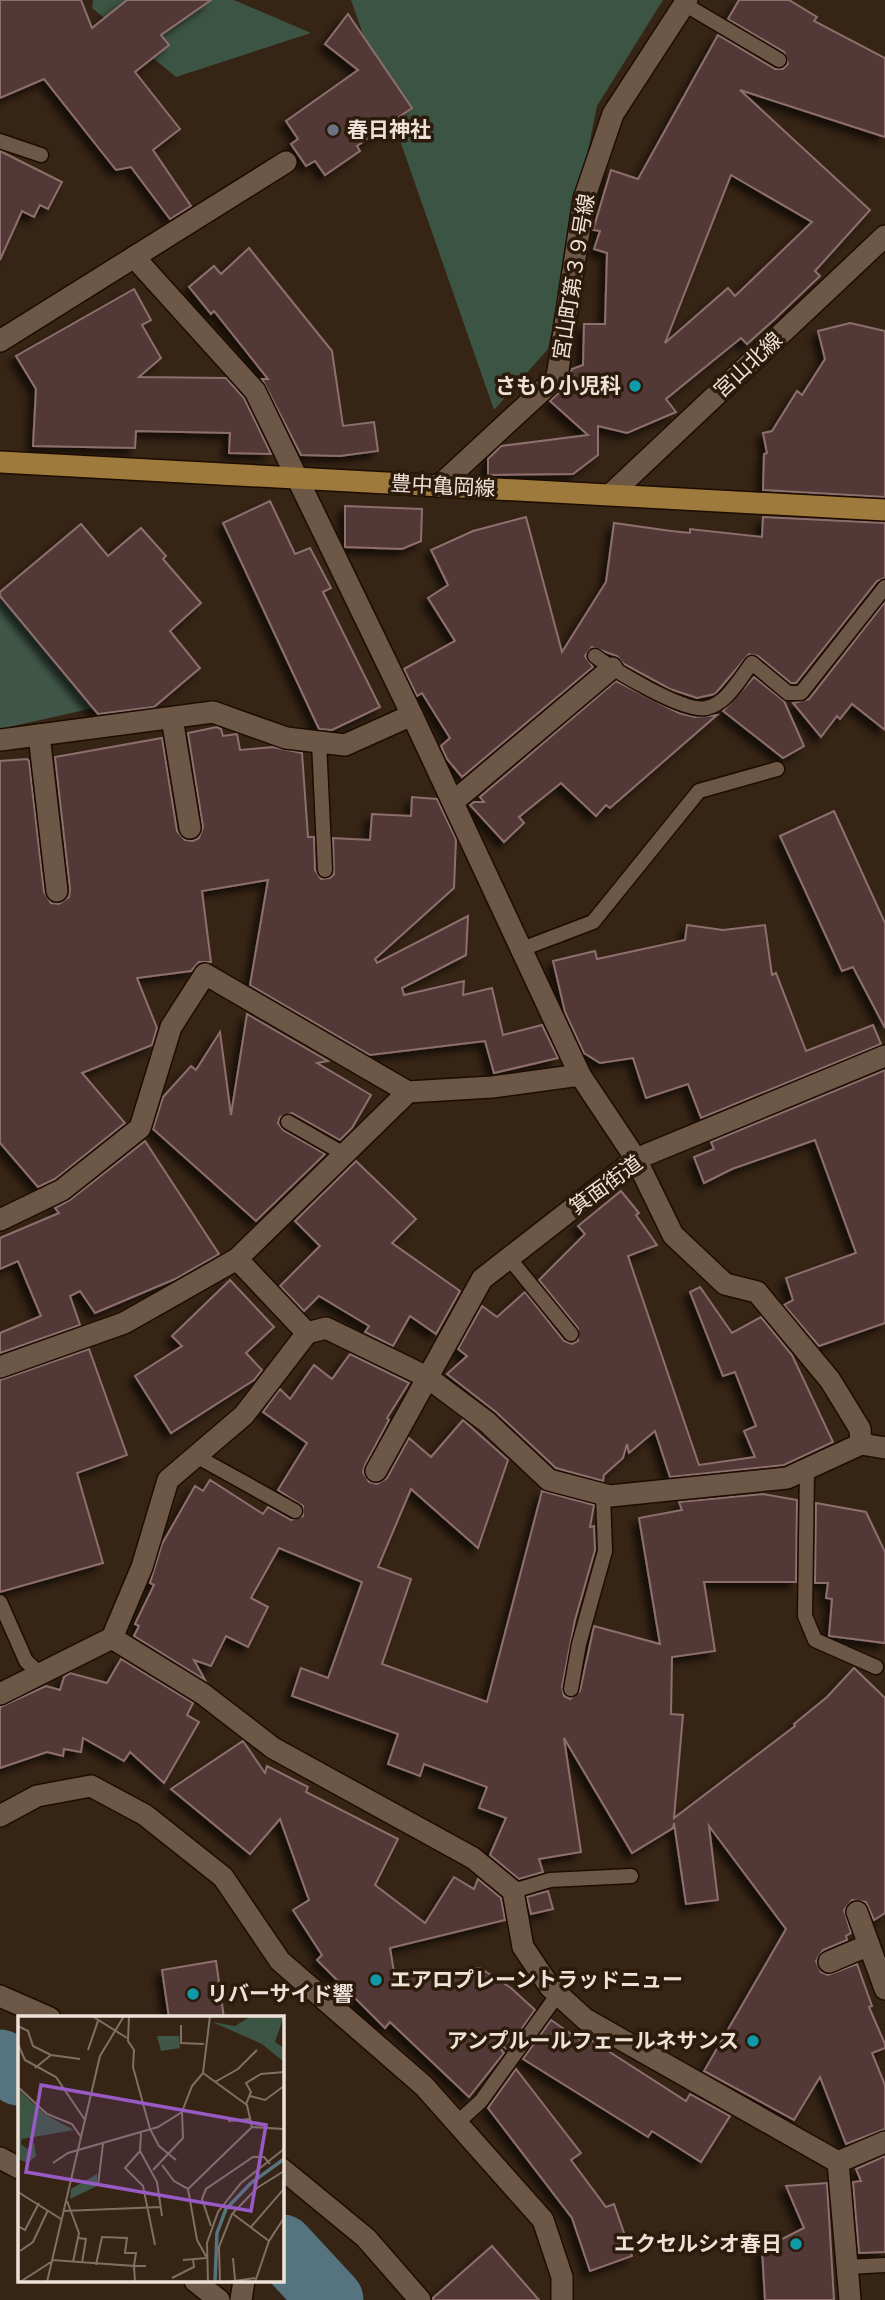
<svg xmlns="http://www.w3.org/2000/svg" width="885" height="2300" font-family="Inter,'Noto Sans JP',sans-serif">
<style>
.green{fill:#405648}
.forest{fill:#3c5444}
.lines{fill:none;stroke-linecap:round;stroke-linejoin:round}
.river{stroke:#557480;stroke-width:65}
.building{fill:#533938;stroke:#8d6f6e;stroke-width:2;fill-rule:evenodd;filter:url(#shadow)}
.lane-casing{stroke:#1d0d01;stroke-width:17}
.street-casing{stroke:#1d0d01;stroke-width:24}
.primary-casing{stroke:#1d0d01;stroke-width:24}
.lane{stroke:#6d5848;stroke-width:14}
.street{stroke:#6d5848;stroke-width:21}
.primary{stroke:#9f7a3d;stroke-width:21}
.worship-dot{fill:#6b7280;stroke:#2c1a0b;stroke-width:2.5}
.culture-dot{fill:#0f9aa8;stroke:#2c1a0b;stroke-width:2.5}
.labels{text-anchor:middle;stroke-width:7;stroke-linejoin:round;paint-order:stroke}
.poi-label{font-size:21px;font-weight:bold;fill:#eee2d8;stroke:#2c1a0b;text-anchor:start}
.street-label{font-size:21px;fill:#eee2d8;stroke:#2c1a0b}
.inset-river{fill:none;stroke:#557480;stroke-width:3.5}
.inset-road{fill:none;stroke:#807063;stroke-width:2}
.view{fill:#985ac5;fill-opacity:0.15;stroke:#985ac5;stroke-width:3.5}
.inset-edge{fill:none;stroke:#eee2d8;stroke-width:3.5}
</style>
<defs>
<filter id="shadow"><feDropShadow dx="-6" dy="6" stdDeviation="3.5" flood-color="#0009"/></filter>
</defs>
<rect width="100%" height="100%" fill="#362415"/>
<path class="green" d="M 0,590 L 98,707 L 0,729 Z"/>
<g class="forest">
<path d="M 93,0 L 234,0 L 311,33 L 176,77 L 92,8 Z"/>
<path d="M 351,0 L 663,0 L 597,106 L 548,349 L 494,410 Z"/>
</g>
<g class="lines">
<g class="river">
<path d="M 0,2062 L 19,2073"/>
<path d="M 282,2247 L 331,2300"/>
</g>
</g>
<g class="building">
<path d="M 0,0 L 81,0 L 92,28 L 127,0 L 211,0 L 161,35 L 169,45 L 135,72 L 180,129 L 153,150 L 191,206 L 170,219 L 131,167 L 116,170 L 44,79 L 0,98 Z"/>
<path d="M 739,0 L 789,0 L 817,17 L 814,21 L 885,58 L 885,137 L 740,90 L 870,210 L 815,271 L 820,276 L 775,319 L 747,344 L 741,338 L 666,399 L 676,412 L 627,433 L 598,426 L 598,455 L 573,474 L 488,475 L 488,459 L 501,446 L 588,435 L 550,401 L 566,386 L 572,369 L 583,365 L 584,324 L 605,324 L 607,253 L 594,249 L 600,231 L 593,230 L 611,170 L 638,179 L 718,35 L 775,69 L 783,69 L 788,64 L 784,52 L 728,19 ZM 731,175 L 812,222 L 735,296 L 728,288 L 665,343 Z"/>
<path d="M 348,14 L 412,108 L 357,146 L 360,151 L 325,175 L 315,161 L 306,166 L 291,144 L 298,139 L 286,121 L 358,70 L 325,44 Z"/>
<path d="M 0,151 L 62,182 L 48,209 L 40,205 L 34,217 L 22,211 L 0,260 Z"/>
<path d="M 249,248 L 332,351 L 343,426 L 374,422 L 378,451 L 340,456 L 301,455 L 262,379 L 268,379 L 214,311 L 211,314 L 189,287 L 214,266 L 221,274 Z"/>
<path d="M 134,289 L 151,320 L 142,325 L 161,358 L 139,377 L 226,378 L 244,398 L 271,454 L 229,453 L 230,433 L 136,431 L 135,448 L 33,446 L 36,389 L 16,356 Z"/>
<path d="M 850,323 L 885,331 L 885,497 L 763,490 L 764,454 L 767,453 L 763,433 L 772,431 L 797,391 L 802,395 L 825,359 L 818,331 Z"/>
<path d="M 270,501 L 295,554 L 310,548 L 331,588 L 323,592 L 380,707 L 332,730 L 319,729 L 223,523 Z"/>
<path d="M 345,506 L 422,509 L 421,541 L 402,549 L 345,547 Z"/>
<path d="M 526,517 L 562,652 L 606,582 L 614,523 L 671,531 L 690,533 L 690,529 L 762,537 L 763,517 L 885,523 L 885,578 L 877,581 L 796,683 L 791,683 L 758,656 L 749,654 L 715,694 L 697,698 L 670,689 L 624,664 L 617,656 L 592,647 L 585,656 L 593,667 L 462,777 L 447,759 L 441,746 L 450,738 L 422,693 L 417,696 L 404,669 L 455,641 L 428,598 L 448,585 L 431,550 L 473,531 Z"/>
<path d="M 81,524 L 108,556 L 141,528 L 166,556 L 163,559 L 201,603 L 170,631 L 200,668 L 154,707 L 98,714 L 0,596 L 0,592 Z"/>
<path d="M 885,602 L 885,730 L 852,704 L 840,719 L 837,716 L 821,737 L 793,703 L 809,699 Z"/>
<path d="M 754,677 L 784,701 L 804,746 L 783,758 L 723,711 Z"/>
<path d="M 616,681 L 679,713 L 695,717 L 717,715 L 610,808 L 606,805 L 596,816 L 561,783 L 519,817 L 524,823 L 504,842 L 470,805 L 474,802 L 484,802 L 480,797 Z"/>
<path d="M 217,727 L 221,729 L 223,736 L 237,734 L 240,750 L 273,747 L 302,753 L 308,837 L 314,837 L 315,870 L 321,879 L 330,878 L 334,874 L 333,838 L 370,840 L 372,814 L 411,816 L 412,797 L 437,799 L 456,839 L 454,888 L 375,959 L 377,963 L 468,916 L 466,955 L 402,988 L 404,995 L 464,981 L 463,995 L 492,988 L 503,1035 L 542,1025 L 558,1058 L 494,1073 L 485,1041 L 370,1055 L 250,985 L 268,880 L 202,891 L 211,962 L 199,962 L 191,971 L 137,978 L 157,1028 L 152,1045 L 82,1073 L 125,1123 L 55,1179 L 38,1187 L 0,1143 L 0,761 L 27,759 L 29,761 L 44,892 L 51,903 L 59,904 L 69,897 L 70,889 L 55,757 L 162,738 L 177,831 L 185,840 L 193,841 L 199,838 L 203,827 L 188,733 Z"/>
<path d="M 834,811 L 885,923 L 885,1028 L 853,967 L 842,971 L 780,836 Z"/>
<path d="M 687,925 L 723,930 L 765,925 L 772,975 L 776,973 L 806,1051 L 873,1025 L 881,1044 L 701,1118 L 688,1084 L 646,1098 L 633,1058 L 600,1063 L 584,1053 L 565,1012 L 553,961 L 595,951 L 597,959 L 685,940 Z"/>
<path d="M 247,1014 L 328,1061 L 317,1063 L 371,1095 L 352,1128 L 340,1140 L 292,1113 L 280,1117 L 278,1123 L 283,1130 L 325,1154 L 256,1221 L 153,1129 L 163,1097 L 191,1066 L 196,1070 L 220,1032 L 231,1115 Z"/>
<path d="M 885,1070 L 885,1323 L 819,1346 L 784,1305 L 793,1300 L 786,1278 L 856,1253 L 815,1140 L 732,1169 L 704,1183 L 694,1157 L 714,1149 L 711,1142 Z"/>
<path d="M 145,1141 L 219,1254 L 175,1279 L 95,1313 L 80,1291 L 70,1296 L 80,1325 L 0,1353 L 0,1333 L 41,1316 L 18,1261 L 0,1269 L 0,1238 L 59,1213 L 55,1208 L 70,1200 Z"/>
<path d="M 356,1161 L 416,1219 L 392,1243 L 460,1291 L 436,1334 L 410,1316 L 393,1346 L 365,1332 L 369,1326 L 319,1296 L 304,1311 L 280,1286 L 320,1246 L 295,1221 Z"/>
<path d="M 621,1191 L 639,1213 L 636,1215 L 657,1245 L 628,1256 L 699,1465 L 755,1457 L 744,1431 L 756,1426 L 735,1372 L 723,1376 L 690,1292 L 700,1287 L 732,1333 L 761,1317 L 792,1355 L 833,1442 L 784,1465 L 670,1477 L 655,1431 L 629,1453 L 627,1444 L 623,1458 L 604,1475 L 603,1481 L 556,1468 L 496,1412 L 447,1374 L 467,1356 L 458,1349 L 482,1306 L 497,1317 L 525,1292 L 564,1341 L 572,1344 L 578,1341 L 578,1328 L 539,1280 L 585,1234 L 578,1226 Z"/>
<path d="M 230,1280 L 274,1327 L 246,1353 L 262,1370 L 254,1380 L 171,1433 L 135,1376 L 182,1346 L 172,1336 Z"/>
<path d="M 89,1349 L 127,1455 L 77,1473 L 103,1563 L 0,1592 L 0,1380 Z"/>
<path d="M 350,1354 L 409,1383 L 387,1418 L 389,1420 L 365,1465 L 363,1472 L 369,1482 L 377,1484 L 387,1478 L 409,1438 L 431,1457 L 463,1420 L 508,1460 L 478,1548 L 411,1489 L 378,1567 L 411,1579 L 382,1664 L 487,1702 L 542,1491 L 594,1505 L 590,1527 L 594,1526 L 595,1550 L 575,1620 L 562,1687 L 564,1696 L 570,1699 L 580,1691 L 594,1626 L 660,1644 L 639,1518 L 682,1510 L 679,1502 L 763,1494 L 797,1500 L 796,1582 L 704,1582 L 715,1651 L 672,1657 L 671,1714 L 683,1715 L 674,1818 L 795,1726 L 794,1724 L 827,1697 L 854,1668 L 885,1698 L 885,1913 L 874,1920 L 866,1902 L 852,1900 L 844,1910 L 851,1933 L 846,1936 L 847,1940 L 823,1950 L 816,1961 L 821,1972 L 828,1975 L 857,1964 L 872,2006 L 869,2007 L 885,2044 L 885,2048 L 872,2053 L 885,2085 L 885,2129 L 846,2144 L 820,2077 L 794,2120 L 704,2071 L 786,1929 L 709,1826 L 718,1900 L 686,1904 L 674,1823 L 673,1828 L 632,1853 L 564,1738 L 581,1852 L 539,1859 L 543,1872 L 519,1879 L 490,1855 L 506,1818 L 479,1808 L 487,1787 L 424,1764 L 420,1776 L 388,1764 L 398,1734 L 292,1696 L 301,1668 L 328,1678 L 362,1582 L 279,1548 L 251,1598 L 268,1607 L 248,1647 L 226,1636 L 211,1666 L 194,1660 L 205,1680 L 134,1636 L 139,1626 L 135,1624 L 154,1585 L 150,1583 L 162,1544 L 195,1486 L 203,1491 L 210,1480 L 263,1514 L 268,1507 L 291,1520 L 303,1516 L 303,1506 L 278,1490 L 307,1443 L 263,1412 L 280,1389 L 290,1399 L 314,1365 L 332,1379 Z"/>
<path d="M 816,1503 L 866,1512 L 885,1552 L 885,1643 L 829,1636 L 832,1599 L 826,1598 L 828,1583 L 815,1583 Z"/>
<path d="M 121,1659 L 193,1703 L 187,1715 L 199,1722 L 164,1783 L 130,1752 L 124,1761 L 83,1738 L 81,1752 L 64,1749 L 63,1756 L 47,1752 L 0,1768 L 0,1707 L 46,1686 L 60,1690 L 64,1677 L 70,1673 L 107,1683 Z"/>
<path d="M 243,1741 L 265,1773 L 267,1766 L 308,1787 L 306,1792 L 398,1839 L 375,1885 L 425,1923 L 454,1877 L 474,1889 L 478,1879 L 501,1898 L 505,1920 L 390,1948 L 395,1978 L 480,1968 L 511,1988 L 535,2010 L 507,2049 L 495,2042 L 504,2053 L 469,2097 L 390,2022 L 385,2028 L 317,1960 L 322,1955 L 293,1910 L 309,1900 L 280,1819 L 250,1854 L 171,1789 Z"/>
<path d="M 548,1891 L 553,1909 L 531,1914 L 527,1897 Z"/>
<path d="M 216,1961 L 224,2018 L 169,2018 L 162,1970 Z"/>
<path d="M 551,2020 L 587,2045 L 591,2040 L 686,2101 L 690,2094 L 730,2116 L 701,2162 L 652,2131 L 648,2137 L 523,2059 Z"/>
<path d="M 516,2069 L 581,2153 L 571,2160 L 606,2207 L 614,2204 L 632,2256 L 590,2271 L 572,2218 L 488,2108 Z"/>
<path d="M 885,2156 L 885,2252 L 859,2253 L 853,2182 L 861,2181 L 856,2169 Z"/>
<path d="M 827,2183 L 834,2300 L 765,2300 L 762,2249 L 804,2228 L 786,2186 Z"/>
<path d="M 492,2246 L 539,2300 L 433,2300 L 433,2298 Z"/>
</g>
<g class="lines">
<defs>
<g id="lane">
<path d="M 684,4 L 779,60"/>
<path d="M 0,141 L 41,155"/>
<path d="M 595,656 C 614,670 684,713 706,708 C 727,704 740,678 752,663 L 788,693 L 801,693 L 885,587"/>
<path d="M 319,742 L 325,870"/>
<path d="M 522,949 L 593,922 L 699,791 L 777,769"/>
<path d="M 288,1122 L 344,1154"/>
<path d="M 509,1258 L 571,1334"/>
<path d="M 196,1456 L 295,1511"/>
<path d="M 807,1469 L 805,1616 L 815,1640 L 876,1667"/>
<path d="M 0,1602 L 26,1661 L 40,1674"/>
<path d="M 571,1689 L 579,1644 L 605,1551 L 603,1495"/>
<path d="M 513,1891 L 550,1880 L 631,1876"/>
<path d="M 457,2123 L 481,2101 L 558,1994"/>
<path d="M 847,2267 L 885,2265"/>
</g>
<g id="street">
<path d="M 134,257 L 255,391 L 412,715 L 580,1075 L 636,1159 L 673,1235 L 725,1284 L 757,1292 L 830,1380 L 860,1429 L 861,1444"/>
<path d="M 0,341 L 286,162"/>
<path d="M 439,486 L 557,377 L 584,199 L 613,114 L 687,0"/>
<path d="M 611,494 L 885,236"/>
<path d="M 172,718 L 190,828"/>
<path d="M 39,735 L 57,891"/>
<path d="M 0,740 L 213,712 L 286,738 L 345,745 L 412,715"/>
<path d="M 453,802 L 612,668"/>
<path d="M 0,1220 L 62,1190 L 140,1128 L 171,1027 L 205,974 L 408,1092 L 492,1087 L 580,1075"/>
<path d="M 237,1259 L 307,1333 L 326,1328 L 427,1377 L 487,1422 L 549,1480 L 610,1496 L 787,1478 L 861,1444 L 885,1448"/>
<path d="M 0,1367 L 124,1323 L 237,1259 L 408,1092"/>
<path d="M 376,1471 L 482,1279 L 636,1159 L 885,1056"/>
<path d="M 112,1638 L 203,1694 L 273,1748 L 473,1858 L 513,1891 L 523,1947 L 550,1987 L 585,2019 L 838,2162"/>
<path d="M 0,1694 L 112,1638 L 142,1567 L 168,1480 L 244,1415 L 307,1333"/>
<path d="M 0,1816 L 37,1796 L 91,1786 L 145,1815 L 223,1877 L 280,1961 L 424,2086 L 543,2220 L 562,2277 L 562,2300"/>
<path d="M 857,1912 L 885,1989"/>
<path d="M 829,1962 L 869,1945"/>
<path d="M 0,1996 L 50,2018"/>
<path d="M 0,2158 L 19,2168"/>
<path d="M 282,2169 L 366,2238 L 420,2300"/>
<path d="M 195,2281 L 219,2300"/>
<path d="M 241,2300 L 244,2281"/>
<path d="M 850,2300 L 838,2162 L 885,2142"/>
</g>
<path id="primary" d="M 0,462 L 885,510"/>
</defs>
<use href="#lane" class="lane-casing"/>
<use href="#street" class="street-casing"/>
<use href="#primary" class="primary-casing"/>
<use href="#lane" class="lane"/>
<use href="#street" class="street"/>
<use href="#primary" class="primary"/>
</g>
<circle class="worship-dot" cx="333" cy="130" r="7"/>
<g class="culture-dot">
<circle cx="635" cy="386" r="7"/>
<circle cx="376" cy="1980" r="7"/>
<circle cx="193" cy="1994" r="7"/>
<circle cx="753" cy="2041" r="7"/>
<circle cx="796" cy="2244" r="7"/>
</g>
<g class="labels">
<g class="poi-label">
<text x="347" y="137">春日神社</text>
<text x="621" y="393" text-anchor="end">さもり小児科</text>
<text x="390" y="1987">エアロプレーントラッドニュー</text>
<text x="207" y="2001">リバーサイド響</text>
<text x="739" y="2048" text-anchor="end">アンプルールフェールネサンス</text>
<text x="782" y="2251" text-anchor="end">エクセルシオ春日</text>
</g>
<g class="street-label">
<text transform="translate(574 277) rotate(-81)" y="7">宮山町第３９号線</text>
<text transform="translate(748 365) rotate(-43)" y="7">宮山北線</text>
<text transform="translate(443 486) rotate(3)" y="7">豊中亀岡線</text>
<text transform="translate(606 1185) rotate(-36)" y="7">箕面街道</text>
</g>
</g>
<g transform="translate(18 2016)">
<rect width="266" height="266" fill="#362415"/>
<path d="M 139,20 L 161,20 L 162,32 L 143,35 ZM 79,158 L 79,170 L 52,183 L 53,173 Z" fill="#405648"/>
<path d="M 233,0 L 266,0 L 257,26 L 266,32 L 266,46 L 244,28 L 194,6 L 217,10 ZM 0,73 L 28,99 L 56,114 L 4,123 L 3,128 L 11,134 L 16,126 L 18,140 L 10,147 L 0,143 Z" fill="#3c5444"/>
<path class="inset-river" d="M 197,266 L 199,217 L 208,193 L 233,167 L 266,143"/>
<path class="inset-road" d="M 74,0 L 109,22M 111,0 L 110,25 L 116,34 L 115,51 L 132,113 L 141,130 L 158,144M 163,9 L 163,27 L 186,28M 0,10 L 10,15 L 15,30 L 33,39 L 17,52M 0,28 L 7,44 L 38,61 L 67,104M 70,34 L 80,5M 33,39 L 62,43M 185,57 L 229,89 L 234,111 L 266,113M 197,66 L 220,53 L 239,34M 0,71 L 29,98 L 54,108 L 63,121M 232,80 L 247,84 L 266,70M 228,88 L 233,76 L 228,67 L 243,58 L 266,56M 210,105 L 232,103M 123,117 L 122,135 L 107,152 L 125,170 L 137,229M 122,135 L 139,166 L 144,200M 35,147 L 50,137 L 140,111 L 164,96M 144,149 L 156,165 L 170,173 L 179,224 L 189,242 L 165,244M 135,154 L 165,122 L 164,96 L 174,70 L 185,57 L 192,0M 80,169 L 85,128M 170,173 L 234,111M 0,176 L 43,203M 49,185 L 61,217 L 55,246M 45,195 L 143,191M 215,198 L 251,225M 0,210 L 7,214 L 21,187M 193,210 L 184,183 L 188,173 L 235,141 L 246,141 L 252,148M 233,211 L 265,174 L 265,164M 59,222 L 68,223 L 64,247M 2,235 L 15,226 L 30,194M 215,242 L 217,264M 34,244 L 116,250 L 117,266M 78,249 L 84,221 L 109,222 L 107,237 L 118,237 L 116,250 L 128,250M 154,262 L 176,251 L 175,243M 2,266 L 33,246M 29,266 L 82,40 L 106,0M 190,266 L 189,227 L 200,196 L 223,167 L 266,133M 202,266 L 201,231 L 214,198 L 239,172 L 266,155M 209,266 L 237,262M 237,266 L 251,225 L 266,202"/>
<path class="view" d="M 23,69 L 248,109 L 233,195 L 8,156 Z"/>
<rect width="266" height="266" class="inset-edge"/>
</g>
</svg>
